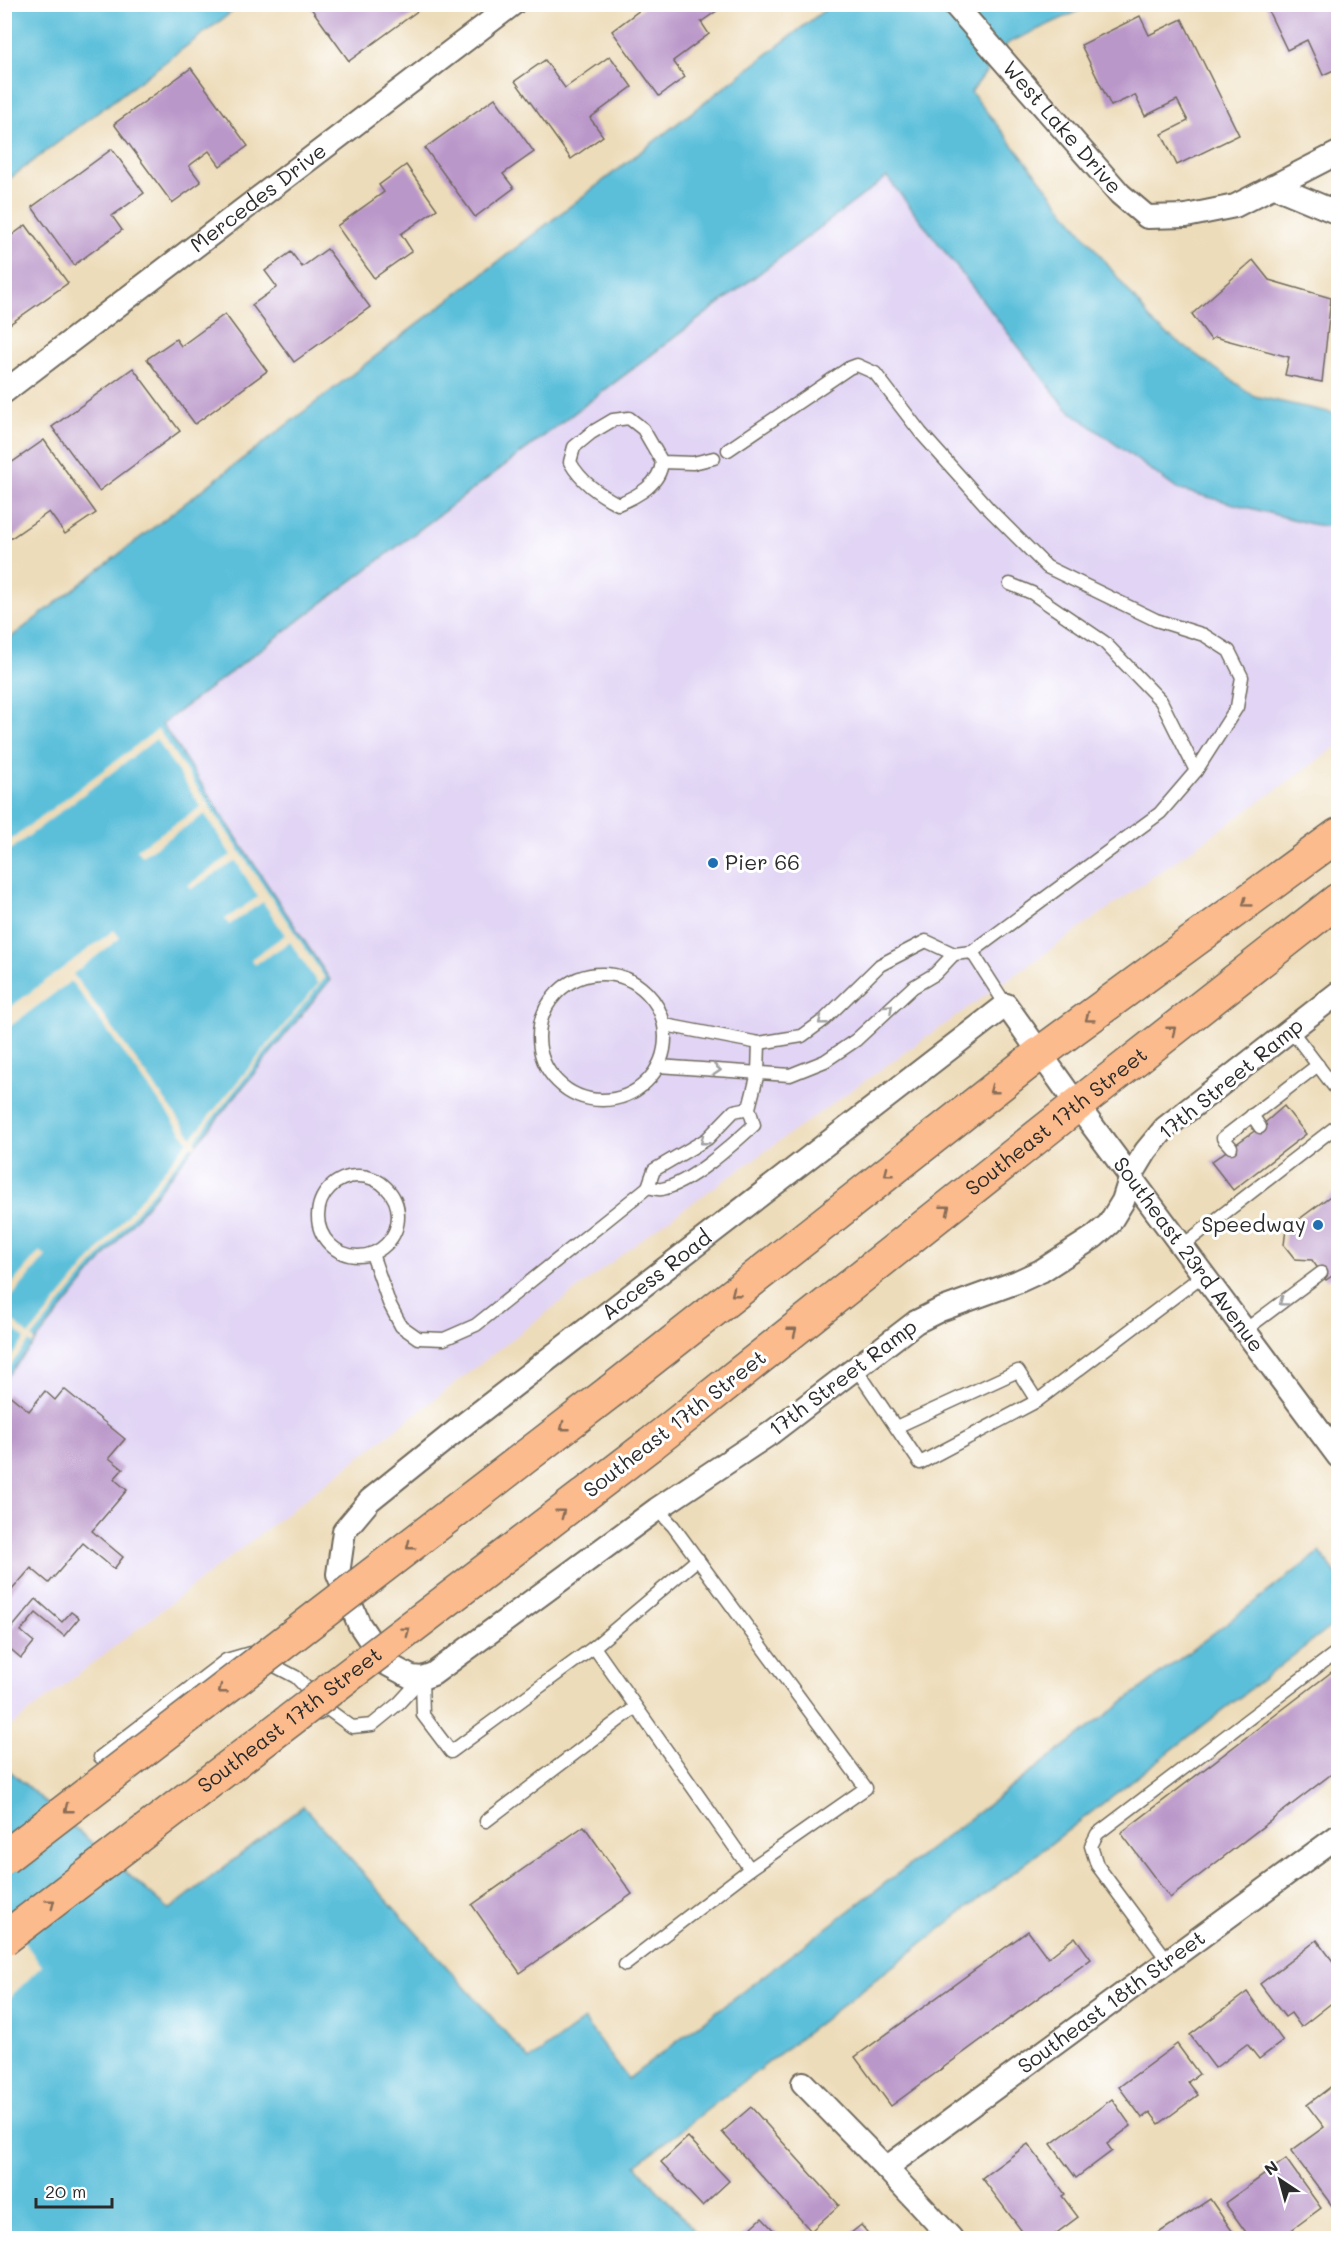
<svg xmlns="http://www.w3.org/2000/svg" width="1343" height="2243" font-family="Mali,sans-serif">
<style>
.built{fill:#e1d4f4}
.water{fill:#5cbfda;stroke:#447582;stroke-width:1.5}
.pier{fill:#eddcb9}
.building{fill:#ba97c9}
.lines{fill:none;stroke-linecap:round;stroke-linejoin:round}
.lane-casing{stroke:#6f695d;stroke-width:15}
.street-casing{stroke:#6f695d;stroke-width:26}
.primary-casing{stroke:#6f695d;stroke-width:36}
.lane{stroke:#fff;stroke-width:12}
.street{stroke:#fff;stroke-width:22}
.primary{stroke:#fbbb8c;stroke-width:33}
.primary-bridge-casing{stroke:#6f695d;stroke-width:36;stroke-linecap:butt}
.primary-bridge{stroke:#fbbb8c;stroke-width:33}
.oneway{stroke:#896c57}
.oneway2{stroke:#a0a0a0}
.poi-dot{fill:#1f6fb2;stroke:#fff;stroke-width:2}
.labels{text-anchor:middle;stroke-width:6;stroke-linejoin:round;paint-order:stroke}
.street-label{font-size:21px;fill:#2b2b2b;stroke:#fff}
.poi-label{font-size:21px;fill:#2b2b2b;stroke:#fff;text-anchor:start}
</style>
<rect width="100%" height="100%" fill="#fff"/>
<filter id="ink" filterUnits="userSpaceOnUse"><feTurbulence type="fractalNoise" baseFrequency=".0167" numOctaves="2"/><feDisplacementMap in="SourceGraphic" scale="12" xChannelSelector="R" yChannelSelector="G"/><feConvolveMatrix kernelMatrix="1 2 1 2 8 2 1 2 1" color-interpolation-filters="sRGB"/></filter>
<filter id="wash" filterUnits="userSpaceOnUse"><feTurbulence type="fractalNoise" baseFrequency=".008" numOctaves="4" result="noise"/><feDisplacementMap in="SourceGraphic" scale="24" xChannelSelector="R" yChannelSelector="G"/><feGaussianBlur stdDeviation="1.35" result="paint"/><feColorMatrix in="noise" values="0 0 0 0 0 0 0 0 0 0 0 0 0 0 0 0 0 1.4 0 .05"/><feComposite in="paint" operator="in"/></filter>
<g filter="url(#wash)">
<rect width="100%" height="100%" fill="#eddcb9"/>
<path class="built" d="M 888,177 L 1066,408 L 1177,489 L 1311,524 L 1338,528 L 1338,746 L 651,1232 L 5,1731 L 5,1379 L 330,980 L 162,725 Z"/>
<g class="water">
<path d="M 5,4 L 241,4 L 241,5 L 5,182 Z"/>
<path d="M 831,5 L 1091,5 L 1008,43 L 971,92 L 1156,326 L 1254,396 L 1338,414 L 1338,528 L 1311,524 L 1177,489 L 1066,408 L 887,177 L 162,724 L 330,980 L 5,1379 L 5,642 Z"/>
<path d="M 1320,1552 L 1338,1577 L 1338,1621 L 636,2165 L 701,2238 L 5,2238 L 4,1766 L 169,1910 L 303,1806 L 530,2060 L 584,2020 L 628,2079 Z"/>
</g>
<g class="pier">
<path d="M 158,729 L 325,978 L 195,1140 L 197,1144 L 193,1148 L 191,1145 L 32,1338 L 35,1341 L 32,1345 L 29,1342 L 5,1372 L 5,1364 L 25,1339 L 5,1321 L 5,1315 L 29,1335 L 188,1141 L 71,981 L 5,1030 L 5,1011 L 114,930 L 120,938 L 73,974 L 192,1137 L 318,984 L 290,942 L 254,965 L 251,959 L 285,935 L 263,902 L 229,925 L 225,919 L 258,897 L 236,861 L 191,889 L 188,885 L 231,855 L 205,814 L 142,856 L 137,849 L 201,807 L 156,739 L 5,854 L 5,844 Z"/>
<path d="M 40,1251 L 46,1256 L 5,1305 L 5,1292 Z"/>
<path d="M 5,1916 L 42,1966 L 5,2002 Z"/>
</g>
<g id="blocks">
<g class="building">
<path d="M 308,4 L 427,4 L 349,61 Z"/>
<path d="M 648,4 L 714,4 L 718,10 L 701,22 L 709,34 L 673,61 L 685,77 L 659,96 L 612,31 Z"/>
<path d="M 1265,4 L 1338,4 L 1338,68 L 1323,75 L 1307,40 L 1287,50 Z"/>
<path d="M 1140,16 L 1149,35 L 1182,19 L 1239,135 L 1177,165 L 1162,134 L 1188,121 L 1177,100 L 1145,116 L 1135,95 L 1111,106 L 1081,45 Z"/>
<path d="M 610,56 L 632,87 L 590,118 L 603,136 L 571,159 L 515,81 L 545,60 L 565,88 Z"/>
<path d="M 191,68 L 248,146 L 220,166 L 209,151 L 189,166 L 201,182 L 172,203 L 114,124 Z"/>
<path d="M 495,98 L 534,152 L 503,174 L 514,188 L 475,217 L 425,148 Z"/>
<path d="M 112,149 L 144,193 L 112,216 L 122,230 L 74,265 L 32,207 Z"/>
<path d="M 406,165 L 437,209 L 401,234 L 412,251 L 374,278 L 337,226 L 384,192 L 379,185 Z"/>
<path d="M 26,225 L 68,283 L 4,328 L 4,241 Z"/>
<path d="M 327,249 L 370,307 L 294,362 L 252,305 L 277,287 L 265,271 L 291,252 L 302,267 Z"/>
<path d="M 1253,260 L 1269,280 L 1331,298 L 1322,382 L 1285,375 L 1289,357 L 1215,337 L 1211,340 L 1192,314 Z"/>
<path d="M 225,314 L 267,371 L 195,424 L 147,359 L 176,339 L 181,346 Z"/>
<path d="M 133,368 L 180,431 L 99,491 L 52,427 Z"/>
<path d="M 44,440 L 96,513 L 65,534 L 49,512 L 4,543 L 4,468 Z"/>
<path d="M 1284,1106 L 1306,1134 L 1233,1190 L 1211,1162 L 1260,1127 Z"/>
<path d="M 1333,1194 L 1338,1194 L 1338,1272 L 1326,1280 L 1312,1260 L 1295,1259 L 1284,1245 L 1286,1229 Z"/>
<path d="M 64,1389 L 125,1439 L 109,1458 L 123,1469 L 114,1479 L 127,1490 L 92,1531 L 123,1557 L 114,1569 L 83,1543 L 49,1583 L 31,1568 L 4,1599 L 4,1398 L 8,1394 L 29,1411 L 45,1391 L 55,1400 Z"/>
<path d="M 36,1599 L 62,1622 L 71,1612 L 79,1618 L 64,1636 L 36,1613 L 21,1631 L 34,1642 L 21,1658 L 7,1646 L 5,1649 L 5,1624 L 11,1629 Z"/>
<path d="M 1338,1667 L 1338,1769 L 1170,1898 L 1121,1833 Z"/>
<path d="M 584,1826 L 632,1894 L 520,1973 L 472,1905 Z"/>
<path d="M 1028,1931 L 1048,1958 L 1075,1937 L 1091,1959 L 891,2106 L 855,2057 Z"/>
<path d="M 1317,1940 L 1338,1968 L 1338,1998 L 1301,2027 L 1291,2013 L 1285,2017 L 1260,1984 Z"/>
<path d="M 1247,1992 L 1283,2041 L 1259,2059 L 1247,2044 L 1215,2068 L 1190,2035 Z"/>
<path d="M 1177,2044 L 1199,2074 L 1188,2082 L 1198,2095 L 1159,2124 L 1150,2112 L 1142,2118 L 1119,2087 Z"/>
<path d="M 1333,2085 L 1338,2093 L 1338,2209 L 1336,2211 L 1291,2151 L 1324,2127 L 1307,2105 Z"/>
<path d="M 1112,2099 L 1131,2126 L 1107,2144 L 1112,2151 L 1076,2178 L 1051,2144 Z"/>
<path d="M 751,2107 L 839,2205 L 811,2231 L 722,2132 Z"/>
<path d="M 688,2137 L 729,2181 L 702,2206 L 661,2162 Z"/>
<path d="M 1028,2144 L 1065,2194 L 1062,2196 L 1078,2217 L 1054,2235 L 1056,2238 L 1027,2238 L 982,2178 Z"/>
<path d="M 1286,2159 L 1321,2208 L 1286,2234 L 1290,2238 L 1250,2238 L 1225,2203 Z"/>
<path d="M 1210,2199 L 1237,2238 L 1160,2238 L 1157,2234 Z"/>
<path d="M 762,2218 L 781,2238 L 740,2238 Z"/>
<path d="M 861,2225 L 872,2238 L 845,2238 Z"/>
</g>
</g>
</g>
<g filter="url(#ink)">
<use href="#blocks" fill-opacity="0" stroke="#6f695d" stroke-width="1.5"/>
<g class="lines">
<defs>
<g id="lane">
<path d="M 662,462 C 660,484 638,496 618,504 C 599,494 581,482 570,462 L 574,447 L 591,433 L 613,420 L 629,418 L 643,429 L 662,462 L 693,463 L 714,458"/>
<path d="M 1010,584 L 1032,593 L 1104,642 L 1161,701 L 1196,771"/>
<path d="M 972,952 L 1006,1005"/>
<circle cx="602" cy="1037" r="63"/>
<path d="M 665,1025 L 759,1043 L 802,1036 L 824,1020 L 880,965 L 926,941 L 954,954 L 972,952 L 1160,813 L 1196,771 L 1237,707 L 1242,677 L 1229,651 L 1204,635 L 1156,620 L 1047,567 L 989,509 L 921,433 L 875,373 L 857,365 L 849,368 L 728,450"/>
<path d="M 1291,1030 L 1338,1092"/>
<path d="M 658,1066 L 790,1075 L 825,1061 L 856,1040 L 913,987 L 935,974 L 954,954"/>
<path d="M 749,1108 L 734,1111 L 707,1139 L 654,1170 L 648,1187 C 653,1188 658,1190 662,1189 C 691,1183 732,1145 754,1125 L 749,1108 L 758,1073 L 759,1043"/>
<path d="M 1252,1115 L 1260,1127"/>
<path d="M 1231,1147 L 1223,1138 L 1318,1065"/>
<circle cx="358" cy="1216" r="40"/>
<path d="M 1182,1246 L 1338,1125"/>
<path d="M 372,1254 L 389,1303 L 401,1326 L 418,1338 L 444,1339 L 476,1325 L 648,1187"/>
<path d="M 1245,1330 L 1321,1273"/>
<path d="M 855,1367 L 920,1463 L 1037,1401 L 1203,1275"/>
<path d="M 896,1427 L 1018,1371 L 1037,1401"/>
<path d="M 594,1647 L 750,1869"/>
<path d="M 422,1678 L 423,1715 L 451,1752 L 594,1647 L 698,1559"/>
<path d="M 319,1714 L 326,1708 L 352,1727 L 372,1725 L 399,1703 L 422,1678"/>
<path d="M 100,1757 L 226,1660 L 250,1653 L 296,1677 L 317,1699"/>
<path d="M 486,1821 L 636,1707"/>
<path d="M 1168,1961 L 1097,1865 L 1091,1846 L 1097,1834 L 1338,1651"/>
<path d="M 625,1965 L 750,1869 L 866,1788 L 673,1526 L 657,1509"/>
</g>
<g id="street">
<path id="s1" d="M 954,4 L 1120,194 L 1147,217 L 1186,216 L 1235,206 L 1338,153"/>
<path d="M 1273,186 L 1338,213"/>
<path id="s2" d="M 4,392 L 513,4"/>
<path id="s3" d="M 1338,993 L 1165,1128 L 1146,1151 L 1131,1176 L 1123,1201 L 1109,1224 L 1094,1237 L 1041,1271 L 1017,1282 L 940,1310 L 916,1322 L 771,1433 L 657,1509 L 433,1674 L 422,1678 L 411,1677 L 385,1663 L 359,1624 L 338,1574 L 344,1531 L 370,1500 L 467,1422 L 1006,1005 L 1077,1105 L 1338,1456"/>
<path d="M 803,2083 L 886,2168 L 951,2238"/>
<path id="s4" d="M 886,2168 L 1338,1836"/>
</g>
<g id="primary">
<path d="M 611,1391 L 1039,1054 L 1338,835"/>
<path id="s5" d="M 651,1444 L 1077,1105 L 1338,900"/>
</g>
</defs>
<use href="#lane" class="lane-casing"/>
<use href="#street" class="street-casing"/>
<use href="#primary" class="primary-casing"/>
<use href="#lane" class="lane"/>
<use href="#street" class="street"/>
<use href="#primary" class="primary"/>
<defs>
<g id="primary-bridge">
<path d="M 4,1858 L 611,1391"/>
<path id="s6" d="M 4,1939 L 651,1444"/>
</g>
</defs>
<use href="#primary-bridge" class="primary-bridge-casing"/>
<use href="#primary-bridge" class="primary-bridge"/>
</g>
<defs><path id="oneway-chevron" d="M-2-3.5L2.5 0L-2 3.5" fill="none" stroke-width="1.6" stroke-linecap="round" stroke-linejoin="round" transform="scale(1.5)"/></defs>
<g class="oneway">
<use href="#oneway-chevron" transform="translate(1246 903) rotate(144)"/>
<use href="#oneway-chevron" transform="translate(1089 1018) rotate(144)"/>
<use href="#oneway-chevron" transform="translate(1172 1030) rotate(-38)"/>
<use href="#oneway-chevron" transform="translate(993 1090) rotate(142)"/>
<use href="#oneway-chevron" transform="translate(888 1173) rotate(142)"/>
<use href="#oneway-chevron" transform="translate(946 1209) rotate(-39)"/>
<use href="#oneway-chevron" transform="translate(735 1293) rotate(142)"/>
<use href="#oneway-chevron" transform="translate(793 1331) rotate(-39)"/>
<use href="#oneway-chevron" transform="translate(564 1427) rotate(142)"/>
<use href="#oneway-chevron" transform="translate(561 1513) rotate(-37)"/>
<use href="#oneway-chevron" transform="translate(410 1546) rotate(142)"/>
<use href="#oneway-chevron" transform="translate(406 1631) rotate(-37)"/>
<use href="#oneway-chevron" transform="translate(222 1690) rotate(142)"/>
<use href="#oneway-chevron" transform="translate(68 1809) rotate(142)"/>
<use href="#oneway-chevron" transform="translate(51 1903) rotate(-37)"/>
</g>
<g class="oneway2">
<use href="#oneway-chevron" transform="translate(889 1008) rotate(-42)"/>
<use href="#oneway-chevron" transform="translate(822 1021) rotate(141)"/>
<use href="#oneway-chevron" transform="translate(717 1070) rotate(4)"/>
<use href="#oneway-chevron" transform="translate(704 1141) rotate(142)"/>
<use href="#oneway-chevron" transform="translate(1283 1302) rotate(143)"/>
</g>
</g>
<g class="poi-dot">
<circle cx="713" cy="863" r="6"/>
<circle cx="1318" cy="1225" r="6"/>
</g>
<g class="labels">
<g class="street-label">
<text dy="7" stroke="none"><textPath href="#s1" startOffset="164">West Lake Drive</textPath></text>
<text dy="7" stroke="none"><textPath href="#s2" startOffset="320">Mercedes Drive</textPath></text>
<text transform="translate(1231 1079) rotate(-39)" y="7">17th Street Ramp</text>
<text dy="7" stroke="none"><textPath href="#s5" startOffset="518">Southeast 17th Street</textPath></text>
<text dy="7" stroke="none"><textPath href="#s3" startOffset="2500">Southeast 23rd Avenue</textPath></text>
<text dy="7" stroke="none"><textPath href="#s3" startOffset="1749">Access Road</textPath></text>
<text transform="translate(843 1378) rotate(-37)" y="7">17th Street Ramp</text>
<text transform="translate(675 1424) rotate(-38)" y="7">Southeast 17th Street</text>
<text dy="7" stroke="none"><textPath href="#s6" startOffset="360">Southeast 17th Street</textPath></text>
<text dy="7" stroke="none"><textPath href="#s4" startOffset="280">Southeast 18th Street</textPath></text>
</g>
<g class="poi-label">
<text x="725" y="870">Pier 66</text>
<text x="1306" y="1232" text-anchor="end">Speedway</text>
</g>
</g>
<rect width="1343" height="2243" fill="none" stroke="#fff" stroke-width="24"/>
<g transform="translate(1280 2180) rotate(324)" stroke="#ffffff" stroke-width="4.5" paint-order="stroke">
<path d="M0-4.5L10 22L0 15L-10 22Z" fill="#2b2b2b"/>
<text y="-9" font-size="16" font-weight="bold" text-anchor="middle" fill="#2b2b2b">N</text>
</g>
<path d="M36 2198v9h76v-9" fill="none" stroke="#2b2b2b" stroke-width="3"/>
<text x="45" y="2198" font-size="18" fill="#2b2b2b" stroke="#ffffff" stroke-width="4.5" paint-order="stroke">20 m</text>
</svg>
